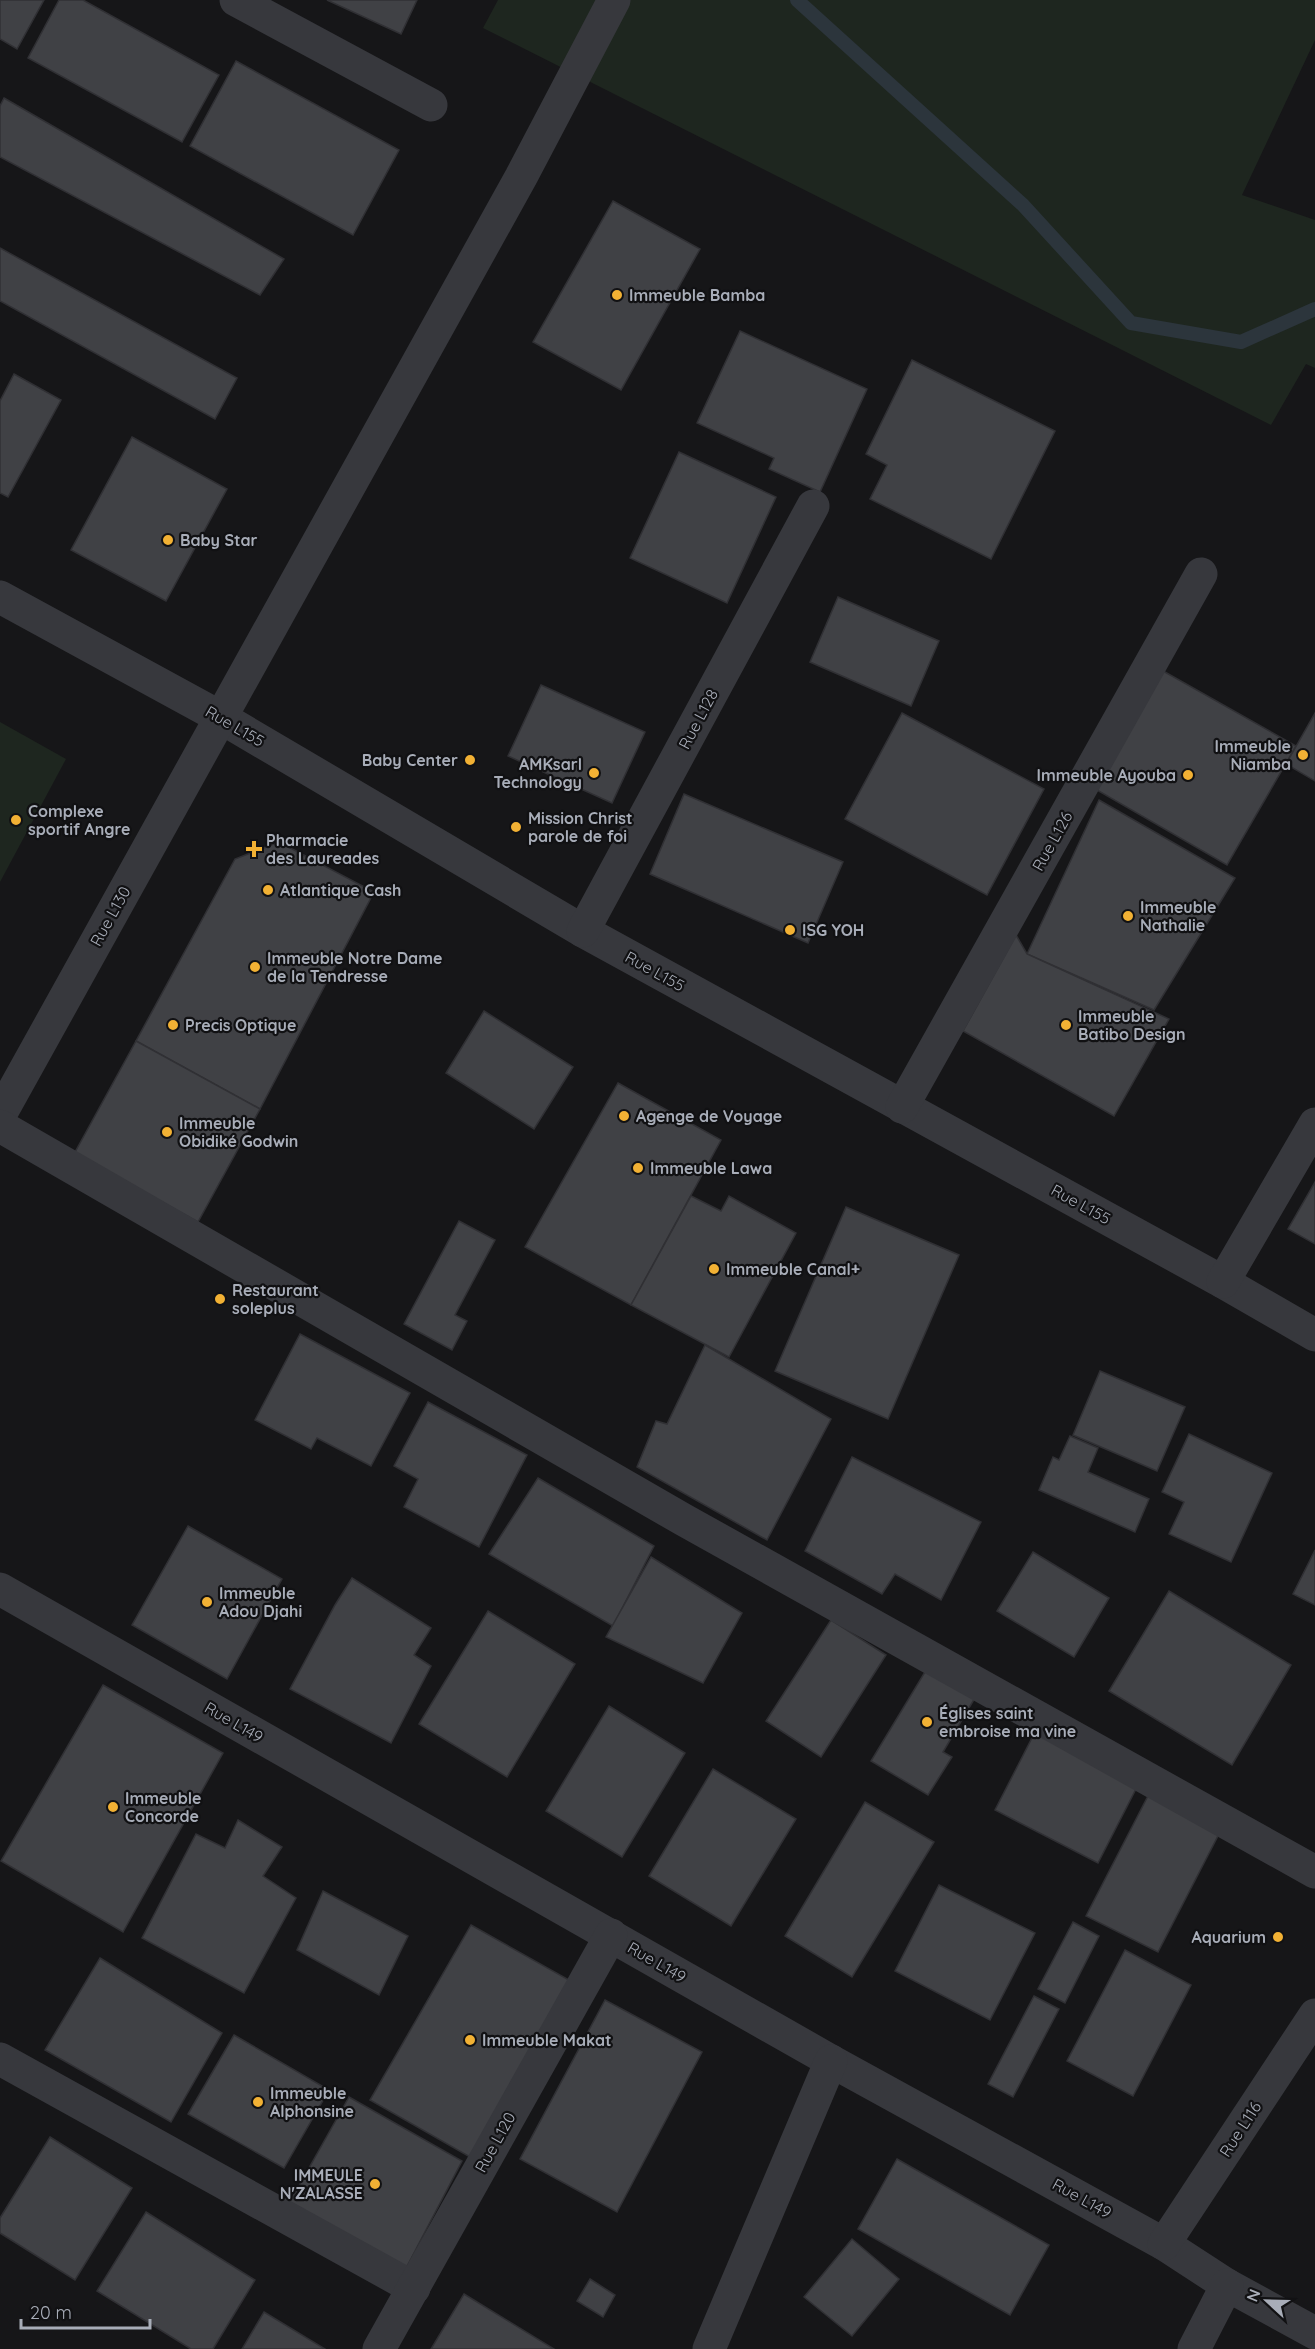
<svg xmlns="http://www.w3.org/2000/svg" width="1315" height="2349" font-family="Quicksand,sans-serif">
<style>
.green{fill:#1e261f}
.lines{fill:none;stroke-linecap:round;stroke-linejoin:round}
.stream{stroke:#2c353c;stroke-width:14}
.building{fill:#404145;stroke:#303034;stroke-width:1.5}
.minor{stroke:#37383d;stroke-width:33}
.poi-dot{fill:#f2b134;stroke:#111113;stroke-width:2}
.labels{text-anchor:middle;stroke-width:4.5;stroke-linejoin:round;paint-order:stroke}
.poi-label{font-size:16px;font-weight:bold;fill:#a8adb8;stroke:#111113;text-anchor:start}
.street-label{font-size:16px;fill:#a8adb8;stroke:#111113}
</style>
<rect width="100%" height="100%" fill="#161618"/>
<g class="green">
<path d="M 498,0 L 1315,0 L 1315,40 L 1242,195 L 1315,220 L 1315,368 L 1306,364 L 1271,425 L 483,28 Z"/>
<path d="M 0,722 L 66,759 L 0,882 Z"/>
</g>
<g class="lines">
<path class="stream" d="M 797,0 L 1023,205 L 1131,323 L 1241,342 L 1315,309"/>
</g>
<g class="building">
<path d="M 0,0 L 44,0 L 17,49 L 0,39 Z"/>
<path d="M 59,0 L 83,0 L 219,75 L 182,142 L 28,58 Z"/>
<path d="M 327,0 L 417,0 L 401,34 Z"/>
<path d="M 236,61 L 399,150 L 353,235 L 190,146 Z"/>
<path d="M 4,98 L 284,259 L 260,295 L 0,157 L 0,106 Z"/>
<path d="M 613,201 L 700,249 L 621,390 L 533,342 Z"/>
<path d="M 0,248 L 237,378 L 215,419 L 0,301 Z"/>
<path d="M 740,331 L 867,389 L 820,492 L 769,469 L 774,458 L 697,423 Z"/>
<path d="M 912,360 L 1055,431 L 991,559 L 870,499 L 887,465 L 866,454 Z"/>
<path d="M 14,374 L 61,400 L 8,497 L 0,493 L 0,401 Z"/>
<path d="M 132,437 L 227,489 L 166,601 L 71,550 Z"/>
<path d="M 679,452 L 776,497 L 727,603 L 630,558 Z"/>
<path d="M 838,597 L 939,641 L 911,706 L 810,662 Z"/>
<path d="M 1156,667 L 1296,746 L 1227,865 L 1090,786 Z"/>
<path d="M 541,685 L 645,732 L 612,803 L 508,756 Z"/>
<path d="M 902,713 L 1044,789 L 987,895 L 845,819 Z"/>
<path d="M 1315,713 L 1315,781 L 1286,764 Z"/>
<path d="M 684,794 L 843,862 L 808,943 L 650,874 Z"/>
<path d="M 1099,800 L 1235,878 L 1154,1010 L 1027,954 Z"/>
<path d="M 279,842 L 374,892 L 260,1109 L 136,1041 L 235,859 Z"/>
<path d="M 1016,935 L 1027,954 L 1169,1019 L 1114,1116 L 963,1031 Z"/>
<path d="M 484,1011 L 573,1067 L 534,1129 L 446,1073 Z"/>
<path d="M 136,1041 L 260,1109 L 198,1222 L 74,1154 Z"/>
<path d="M 618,1083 L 721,1140 L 631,1305 L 525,1247 Z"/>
<path d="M 1315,1182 L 1315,1244 L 1288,1229 Z"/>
<path d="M 691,1196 L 721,1211 L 729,1196 L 796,1233 L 729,1357 L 631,1305 Z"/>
<path d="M 846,1207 L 959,1255 L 888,1419 L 775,1371 Z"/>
<path d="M 459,1221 L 495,1240 L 455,1315 L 467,1321 L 452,1350 L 404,1324 Z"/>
<path d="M 300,1334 L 410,1393 L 371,1466 L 317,1438 L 311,1449 L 255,1420 Z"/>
<path d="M 705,1345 L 831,1419 L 767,1540 L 637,1467 L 656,1421 L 667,1424 Z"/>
<path d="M 1100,1371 L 1185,1407 L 1157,1471 L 1073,1435 Z"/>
<path d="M 428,1402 L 527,1455 L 479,1547 L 404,1507 L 418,1479 L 394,1466 Z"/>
<path d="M 1189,1434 L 1272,1473 L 1231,1562 L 1169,1534 L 1184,1502 L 1162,1492 Z"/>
<path d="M 1070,1436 L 1098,1448 L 1088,1472 L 1149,1499 L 1135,1532 L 1039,1490 L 1053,1457 L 1059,1460 Z"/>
<path d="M 852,1457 L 981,1522 L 941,1600 L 895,1574 L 882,1594 L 805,1551 Z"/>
<path d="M 538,1478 L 654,1546 L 613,1626 L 489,1554 Z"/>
<path d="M 188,1526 L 282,1579 L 227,1679 L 132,1625 Z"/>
<path d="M 1315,1550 L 1315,1605 L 1293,1594 Z"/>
<path d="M 1033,1552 L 1109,1598 L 1074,1657 L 997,1611 Z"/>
<path d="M 651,1557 L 742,1613 L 703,1683 L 606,1637 Z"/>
<path d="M 352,1578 L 431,1628 L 414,1655 L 431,1666 L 391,1743 L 290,1689 L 335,1605 Z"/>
<path d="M 1169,1591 L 1291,1665 L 1232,1765 L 1109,1691 Z"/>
<path d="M 488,1611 L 575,1664 L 507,1777 L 419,1724 Z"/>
<path d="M 831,1620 L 886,1655 L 821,1757 L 766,1721 Z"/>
<path d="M 931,1662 L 979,1691 L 943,1752 L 952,1757 L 928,1795 L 871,1761 Z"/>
<path d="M 103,1685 L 223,1753 L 123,1932 L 1,1861 Z"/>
<path d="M 609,1706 L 685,1753 L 622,1857 L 546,1811 Z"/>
<path d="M 1036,1730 L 1139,1783 L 1098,1863 L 995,1810 Z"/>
<path d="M 713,1769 L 796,1819 L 731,1926 L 649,1876 Z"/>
<path d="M 1149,1794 L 1221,1830 L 1158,1952 L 1086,1916 Z"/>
<path d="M 865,1802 L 934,1842 L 852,1977 L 785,1936 Z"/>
<path d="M 238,1820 L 282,1847 L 263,1876 L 296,1898 L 244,1993 L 142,1938 L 196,1834 L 225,1848 Z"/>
<path d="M 939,1885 L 1035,1933 L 990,2020 L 895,1971 Z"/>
<path d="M 323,1891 L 408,1936 L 379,1995 L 297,1950 Z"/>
<path d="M 1073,1922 L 1099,1936 L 1065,2003 L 1038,1989 Z"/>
<path d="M 471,1925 L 569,1980 L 470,2157 L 370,2100 Z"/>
<path d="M 1125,1950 L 1191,1985 L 1133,2096 L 1067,2061 Z"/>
<path d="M 100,1958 L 222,2033 L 171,2122 L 45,2050 Z"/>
<path d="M 1034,1996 L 1059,2009 L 1013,2097 L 988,2084 Z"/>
<path d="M 605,2000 L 702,2052 L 617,2212 L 520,2159 Z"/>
<path d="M 234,2035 L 329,2090 L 284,2168 L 188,2114 Z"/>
<path d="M 349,2097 L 462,2161 L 404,2272 L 287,2207 Z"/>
<path d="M 50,2137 L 132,2188 L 75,2280 L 0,2233 L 0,2218 Z"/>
<path d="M 897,2159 L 1049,2245 L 1010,2315 L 858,2229 Z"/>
<path d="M 146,2212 L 255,2280 L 213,2349 L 191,2349 L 97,2291 Z"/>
<path d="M 852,2239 L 899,2279 L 852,2336 L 804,2297 Z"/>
<path d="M 590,2279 L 615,2295 L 603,2317 L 577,2301 Z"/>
<path d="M 464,2294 L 554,2349 L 431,2349 Z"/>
<path d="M 264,2312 L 325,2349 L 242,2349 Z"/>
</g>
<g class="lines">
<g class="minor">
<path d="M 236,0 L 431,105"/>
<path d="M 0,597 L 220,717 L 583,931 L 1223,1282 L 1315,1335"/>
<path d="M 583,931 L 813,506"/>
<path d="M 902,1107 L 1201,574"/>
<path d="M 0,1115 L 521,177 L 614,0"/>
<path d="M 0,1126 L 684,1520 L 1315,1872"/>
<path d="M 1223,1282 L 1315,1124"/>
<path d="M 0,1589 L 831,2061 L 1164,2244 L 1227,2285 L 1315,2333"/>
<path d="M 0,2059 L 414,2288"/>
<path d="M 1164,2244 L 1315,2015"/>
<path d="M 379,2349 L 611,1935"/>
<path d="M 709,2349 L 831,2061"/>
<path d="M 1194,2349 L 1227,2285"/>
</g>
</g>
<g class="poi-dot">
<circle cx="617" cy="295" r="6"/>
<circle cx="168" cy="540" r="6"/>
<circle cx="1303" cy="755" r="6"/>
<circle cx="470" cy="760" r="6"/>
<circle cx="594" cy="773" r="6"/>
<circle cx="1188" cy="775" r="6"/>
<circle cx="16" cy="820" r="6"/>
<circle cx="516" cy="827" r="6"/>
<path d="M251 840h6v6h6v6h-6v6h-6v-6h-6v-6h6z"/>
<circle cx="268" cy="890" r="6"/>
<circle cx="1128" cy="916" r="6"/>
<circle cx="790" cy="930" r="6"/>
<circle cx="255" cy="967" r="6"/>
<circle cx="173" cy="1025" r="6"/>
<circle cx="1066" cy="1025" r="6"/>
<circle cx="624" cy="1116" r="6"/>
<circle cx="167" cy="1132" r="6"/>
<circle cx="638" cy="1168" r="6"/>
<circle cx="714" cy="1269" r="6"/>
<circle cx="220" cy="1299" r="6"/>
<circle cx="207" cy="1602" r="6"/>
<circle cx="927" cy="1722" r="6"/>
<circle cx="113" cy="1807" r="6"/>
<circle cx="1278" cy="1937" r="6"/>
<circle cx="470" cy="2040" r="6"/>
<circle cx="258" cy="2102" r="6"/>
<circle cx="375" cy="2184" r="6"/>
</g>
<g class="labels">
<g class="poi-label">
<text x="629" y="301">Immeuble Bamba</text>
<text x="180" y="546">Baby Star</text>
<text x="1291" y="752" text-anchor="end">Immeuble<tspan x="1291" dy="18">Niamba</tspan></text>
<text x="458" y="766" text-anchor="end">Baby Center</text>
<text x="582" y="770" text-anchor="end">AMKsarl<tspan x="582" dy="18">Technology</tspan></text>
<text x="1176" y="781" text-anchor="end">Immeuble Ayouba</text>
<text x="28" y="817">Complexe<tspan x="28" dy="18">sportif Angre</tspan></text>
<text x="528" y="824">Mission Christ<tspan x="528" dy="18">parole de foi</tspan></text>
<text x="266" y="846">Pharmacie<tspan x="266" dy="18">des Laureades</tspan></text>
<text x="280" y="896">Atlantique Cash</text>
<text x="1140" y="913">Immeuble<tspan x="1140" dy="18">Nathalie</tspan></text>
<text x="802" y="936">ISG YOH</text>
<text x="267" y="964">Immeuble Notre Dame<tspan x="267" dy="18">de la Tendresse</tspan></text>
<text x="1078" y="1022">Immeuble<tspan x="1078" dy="18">Batibo Design</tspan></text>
<text x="185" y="1031">Precis Optique</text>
<text x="636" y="1122">Agenge de Voyage</text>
<text x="179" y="1129">Immeuble<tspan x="179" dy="18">Obidiké Godwin</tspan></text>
<text x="650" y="1174">Immeuble Lawa</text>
<text x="726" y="1275">Immeuble Canal+</text>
<text x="232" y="1296">Restaurant<tspan x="232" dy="18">soleplus</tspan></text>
<text x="219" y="1599">Immeuble<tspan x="219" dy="18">Adou Djahi</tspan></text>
<text x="939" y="1719">Églises saint<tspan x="939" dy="18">embroise ma vine</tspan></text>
<text x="125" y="1804">Immeuble<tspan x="125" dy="18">Concorde</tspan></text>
<text x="1266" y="1943" text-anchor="end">Aquarium</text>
<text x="482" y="2046">Immeuble Makat</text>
<text x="270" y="2099">Immeuble<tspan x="270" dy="18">Alphonsine</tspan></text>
<text x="363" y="2181" text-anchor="end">IMMEULE<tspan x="363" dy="18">N'ZALASSE</tspan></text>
</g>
<g class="street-label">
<text transform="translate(698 719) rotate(-62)" y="6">Rue L128</text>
<text transform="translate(235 726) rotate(30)" y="6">Rue L155</text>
<text transform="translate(1052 841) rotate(-61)" y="6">Rue L126</text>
<text transform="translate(110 916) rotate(-61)" y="6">Rue L130</text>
<text transform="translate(655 971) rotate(29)" y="6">Rue L155</text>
<text transform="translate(1081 1204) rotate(29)" y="6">Rue L155</text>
<text transform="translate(234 1722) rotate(30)" y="6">Rue L149</text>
<text transform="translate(657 1962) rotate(30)" y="6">Rue L149</text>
<text transform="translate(1240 2129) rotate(-57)" y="6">Rue L116</text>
<text transform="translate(495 2142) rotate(-61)" y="6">Rue L120</text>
<text transform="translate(1082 2198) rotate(29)" y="6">Rue L149</text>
</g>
</g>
<g transform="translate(1267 2301) rotate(292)" stroke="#111113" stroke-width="4.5" paint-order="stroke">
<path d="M0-4.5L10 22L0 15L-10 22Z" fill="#a8adb8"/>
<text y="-9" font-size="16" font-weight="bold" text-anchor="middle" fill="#a8adb8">N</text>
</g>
<path d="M21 2319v9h129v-9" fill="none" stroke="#a8adb8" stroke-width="3"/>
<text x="30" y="2319" font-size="18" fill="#a8adb8" stroke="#111113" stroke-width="4.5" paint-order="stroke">20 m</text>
</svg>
